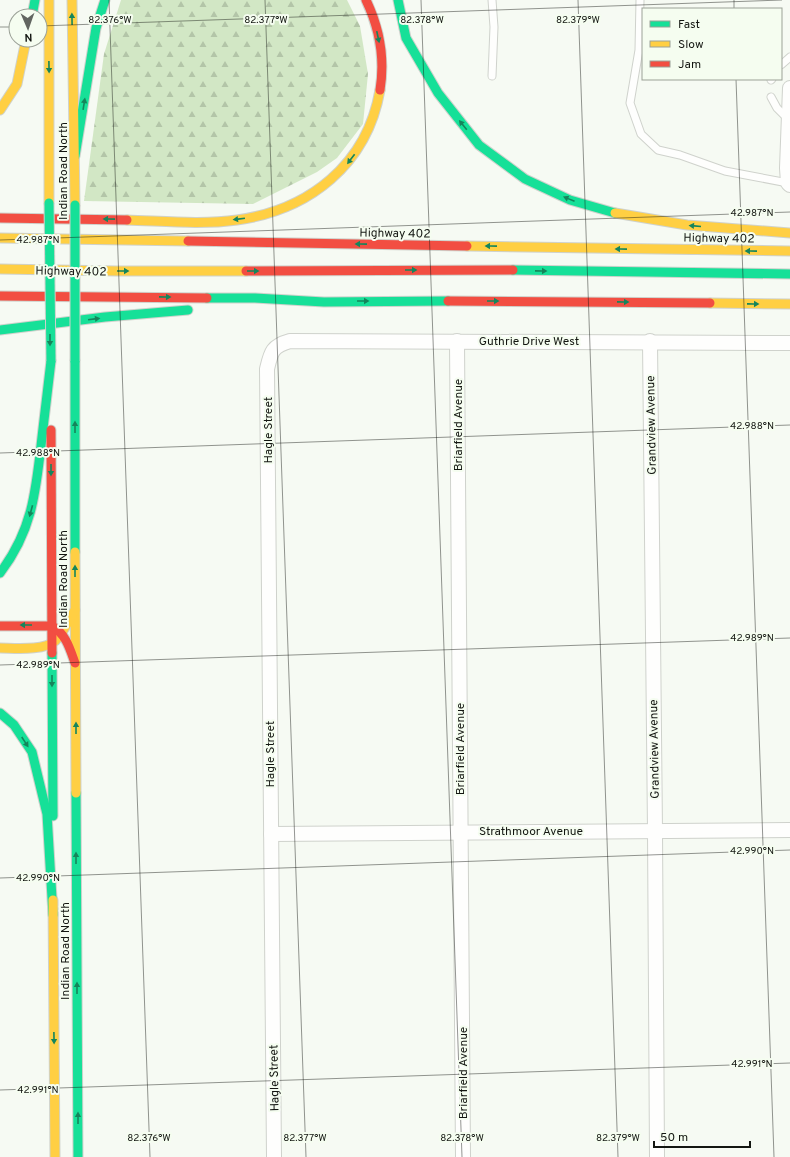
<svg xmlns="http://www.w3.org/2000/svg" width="790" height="1157" font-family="Overpass,sans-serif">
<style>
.forest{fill:url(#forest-firs)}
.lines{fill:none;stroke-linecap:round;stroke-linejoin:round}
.lane-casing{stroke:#cfd2cc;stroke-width:9}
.street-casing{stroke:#cfd2cc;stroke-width:16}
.fast-casing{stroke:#cfd2cc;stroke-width:11}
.slow-casing{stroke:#cfd2cc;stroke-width:11}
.jam-casing{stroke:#cfd2cc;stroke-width:11}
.lane{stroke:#fefefd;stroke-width:7}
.street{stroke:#fefefd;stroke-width:14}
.fast{stroke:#16e098;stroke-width:9}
.slow{stroke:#ffcf43;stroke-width:9}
.jam{stroke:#f24e42;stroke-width:9}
.fast-bridge-casing{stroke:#cfd2cc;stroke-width:11;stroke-linecap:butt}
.fast-bridge{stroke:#16e098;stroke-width:9}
.oneway{fill:#15855b}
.ticks{fill:none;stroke:#131611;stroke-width:1;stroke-opacity:0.45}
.labels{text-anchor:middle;stroke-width:4;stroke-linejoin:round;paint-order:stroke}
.street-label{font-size:12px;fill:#131611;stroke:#f5fdf0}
.ticks-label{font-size:10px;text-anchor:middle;fill:#131611;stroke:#f5fdf0;stroke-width:4;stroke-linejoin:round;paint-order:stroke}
</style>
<defs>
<pattern id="forest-firs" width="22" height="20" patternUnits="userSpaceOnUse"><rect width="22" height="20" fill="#d2e7c5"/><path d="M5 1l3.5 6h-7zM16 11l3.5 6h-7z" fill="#b3c5a8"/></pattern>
</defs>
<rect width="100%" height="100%" fill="#f6faf3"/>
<path class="forest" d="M 121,0 L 347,0 L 360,26 L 368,74 L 363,124 L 337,158 L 317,172 L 253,204 L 84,201 L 104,54 Z"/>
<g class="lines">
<defs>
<g id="lane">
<path d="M 492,0 L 494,27 L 492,76"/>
<path d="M 640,0 L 639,50 L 630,103 L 641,134 L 658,150 L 680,155 L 725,171 L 788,183"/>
<path d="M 781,65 L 790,57"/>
<path d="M 771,80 L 772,79"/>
<path d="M 771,97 L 777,108 L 788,119"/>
</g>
<g id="street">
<path d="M 790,88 L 787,168 L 788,183 L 790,185"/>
<path d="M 457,341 L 463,1157"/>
<path d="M 650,341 L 655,831 L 657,1157"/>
<path d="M 271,834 L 790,830"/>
<path d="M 274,1157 L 267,369 C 271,352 272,346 290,341 L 790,343"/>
</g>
<g id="fast">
<path d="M 398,0 L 406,38 L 438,93 L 479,145 L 525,179 L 570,200 L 615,213"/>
<path d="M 32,16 L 35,0"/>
<path d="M 75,156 L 96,28 L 105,0"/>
<path d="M 513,270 L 790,274"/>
<path d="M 207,298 L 255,298 L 324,302 L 448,301"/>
<path d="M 0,330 L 105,317 L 188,310"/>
<path d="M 75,361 L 75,552"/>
<path d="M 0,573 C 33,530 36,490 42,437 C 45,412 48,386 51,361"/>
<path d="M 52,653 L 53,816"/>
<path d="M 0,713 L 14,725 L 32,752 L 47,814 L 53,915"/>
<path d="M 76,793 L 78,1157"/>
</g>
<g id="slow">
<path d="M 49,0 L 49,203"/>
<path d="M 72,0 L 75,205"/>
<path d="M 0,110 L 17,84 L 26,40"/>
<path d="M 615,213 L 687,225 L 790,233"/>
<path d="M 127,220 C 162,221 202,225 237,220 C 309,210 367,165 380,90"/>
<path d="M 0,238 L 188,241"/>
<path d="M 467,246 L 790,251"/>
<path d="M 0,269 L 117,271 L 246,271"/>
<path d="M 710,303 L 790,304"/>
<path d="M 75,552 L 76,793"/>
<path d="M 0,648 C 14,648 44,651 55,641 C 63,633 69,620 75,610"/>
<path d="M 53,900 L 55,1157"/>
</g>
<g id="jam">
<path d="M 366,0 C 380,29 385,59 380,90"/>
<path d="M 0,218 L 127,220"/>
<path d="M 188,241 L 467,246"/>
<path d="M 246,271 L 513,270"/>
<path d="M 0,296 L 207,298"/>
<path d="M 448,301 L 710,303"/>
<path d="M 51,430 L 52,653"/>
<path d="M 0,626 L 52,626 C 66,634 70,649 75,663"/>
</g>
</defs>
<use href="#lane" class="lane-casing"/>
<use href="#street" class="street-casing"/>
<use href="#fast" class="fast-casing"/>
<use href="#slow" class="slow-casing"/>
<use href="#jam" class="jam-casing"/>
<use href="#lane" class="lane"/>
<use href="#street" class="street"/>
<use href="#fast" class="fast"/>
<use href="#slow" class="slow"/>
<use href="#jam" class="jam"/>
<defs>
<g id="fast-bridge">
<path d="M 49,203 L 51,361"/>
<path d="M 75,205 L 75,361"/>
</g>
</defs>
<use href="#fast-bridge" class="fast-bridge-casing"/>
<use href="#fast-bridge" class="fast-bridge"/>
</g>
<defs><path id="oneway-solid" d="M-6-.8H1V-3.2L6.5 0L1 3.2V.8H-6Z"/></defs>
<g class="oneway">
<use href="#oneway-solid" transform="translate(72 19) rotate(-91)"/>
<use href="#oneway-solid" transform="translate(378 37) rotate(78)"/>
<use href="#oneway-solid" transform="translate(49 67) rotate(89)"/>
<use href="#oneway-solid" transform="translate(84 104) rotate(-81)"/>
<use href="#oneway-solid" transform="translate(463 125) rotate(-129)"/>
<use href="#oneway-solid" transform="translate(351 159) rotate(127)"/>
<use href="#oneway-solid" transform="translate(569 199) rotate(-158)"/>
<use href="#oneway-solid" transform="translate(109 219) rotate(-179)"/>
<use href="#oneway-solid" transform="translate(239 219) rotate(173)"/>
<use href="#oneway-solid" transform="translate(695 226) rotate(-175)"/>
<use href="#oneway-solid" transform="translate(361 244) rotate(-179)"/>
<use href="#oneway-solid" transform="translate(491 246) rotate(-179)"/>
<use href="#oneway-solid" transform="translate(621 249) rotate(-179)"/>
<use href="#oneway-solid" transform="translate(751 251) rotate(-179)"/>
<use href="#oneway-solid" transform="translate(411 270)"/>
<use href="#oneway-solid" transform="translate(123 271)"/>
<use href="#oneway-solid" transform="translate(253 271)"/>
<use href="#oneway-solid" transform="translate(541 271) rotate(1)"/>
<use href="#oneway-solid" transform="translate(165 297) rotate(1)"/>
<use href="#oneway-solid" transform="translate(363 301)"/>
<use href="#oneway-solid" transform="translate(493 301)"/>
<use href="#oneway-solid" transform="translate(623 302) rotate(1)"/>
<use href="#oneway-solid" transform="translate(753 304) rotate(1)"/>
<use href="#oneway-solid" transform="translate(94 319) rotate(-7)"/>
<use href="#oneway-solid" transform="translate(50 340) rotate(90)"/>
<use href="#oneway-solid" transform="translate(75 427) rotate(-90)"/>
<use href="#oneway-solid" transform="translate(51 470) rotate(90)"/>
<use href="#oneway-solid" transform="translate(31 511) rotate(105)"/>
<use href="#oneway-solid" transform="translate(75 571) rotate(-90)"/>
<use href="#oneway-solid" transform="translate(26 625) rotate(-180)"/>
<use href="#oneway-solid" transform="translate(52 681) rotate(90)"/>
<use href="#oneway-solid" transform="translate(76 728) rotate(-90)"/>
<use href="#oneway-solid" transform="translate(25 742) rotate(57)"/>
<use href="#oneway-solid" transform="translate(76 858) rotate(-90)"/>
<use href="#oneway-solid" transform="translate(77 988) rotate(-90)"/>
<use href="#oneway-solid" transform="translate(54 1038) rotate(89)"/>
<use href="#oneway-solid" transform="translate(78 1118) rotate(-90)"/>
</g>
<path class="ticks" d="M 109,0 L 150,1157M 265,0 L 306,1157M 421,0 L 462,1157M 578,0 L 618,1157M 734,0 L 734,9M 40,26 L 782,0M 0,27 L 16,27M 736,79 L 774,1157M 0,240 L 790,212M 0,453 L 790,425M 0,665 L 790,638M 0,878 L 790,850M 0,1090 L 790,1063"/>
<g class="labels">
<g class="street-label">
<text transform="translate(63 171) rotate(-90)" y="4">Indian Road North</text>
<text transform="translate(395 233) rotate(1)" y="4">Highway 402</text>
<text transform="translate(719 238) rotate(1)" y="4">Highway 402</text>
<text transform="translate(71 271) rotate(1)" y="4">Highway 402</text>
<text x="529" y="345">Guthrie Drive West</text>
<text transform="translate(458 425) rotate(-90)" y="4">Briarfield Avenue</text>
<text transform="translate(651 425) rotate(-91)" y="4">Grandview Avenue</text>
<text transform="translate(268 430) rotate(-90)" y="4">Hagle Street</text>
<text transform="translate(63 579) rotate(-90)" y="4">Indian Road North</text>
<text transform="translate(460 749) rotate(-90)" y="4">Briarfield Avenue</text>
<text transform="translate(654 749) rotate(-91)" y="4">Grandview Avenue</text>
<text transform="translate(270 754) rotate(-90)" y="4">Hagle Street</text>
<text x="531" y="835">Strathmoor Avenue</text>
<text transform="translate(65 951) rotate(-90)" y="4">Indian Road North</text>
<text transform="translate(463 1073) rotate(-90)" y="4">Briarfield Avenue</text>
<text transform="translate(274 1078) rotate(-91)" y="4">Hagle Street</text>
</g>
</g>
<g class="ticks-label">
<text x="110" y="23">82.376°W</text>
<text x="266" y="23">82.377°W</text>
<text x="422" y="23">82.378°W</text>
<text x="578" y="23">82.379°W</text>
<text x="752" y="216">42.987°N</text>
<text x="38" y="243">42.987°N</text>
<text x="752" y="429">42.988°N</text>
<text x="38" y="456">42.988°N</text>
<text x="752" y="641">42.989°N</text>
<text x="38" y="668">42.989°N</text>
<text x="752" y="854">42.990°N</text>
<text x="38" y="881">42.990°N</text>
<text x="752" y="1067">42.991°N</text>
<text x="38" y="1093">42.991°N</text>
<text x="149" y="1141">82.376°W</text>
<text x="305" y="1141">82.377°W</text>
<text x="462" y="1141">82.378°W</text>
<text x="618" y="1141">82.379°W</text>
</g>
<rect x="642" y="8" width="140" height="72" fill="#f5fdf0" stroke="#9ba197"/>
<rect x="650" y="21" width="20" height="6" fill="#16e098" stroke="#9ba197"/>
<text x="678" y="28" font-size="12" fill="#131611">Fast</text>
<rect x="650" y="41" width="20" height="6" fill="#ffcf43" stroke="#9ba197"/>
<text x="678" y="48" font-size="12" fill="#131611">Slow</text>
<rect x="650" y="61" width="20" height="6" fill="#f24e42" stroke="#9ba197"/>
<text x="678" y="68" font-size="12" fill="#131611">Jam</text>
<g transform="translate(28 28) rotate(178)"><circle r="19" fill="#f5fdf0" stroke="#9ba197"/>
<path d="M0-3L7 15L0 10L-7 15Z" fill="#626660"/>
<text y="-6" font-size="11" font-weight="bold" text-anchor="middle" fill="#131611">N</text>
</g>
<path d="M654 1141v6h96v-6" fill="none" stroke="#131611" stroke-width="2"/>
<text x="660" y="1141" font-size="12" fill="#131611" stroke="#f5fdf0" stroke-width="3" paint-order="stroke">50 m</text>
</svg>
